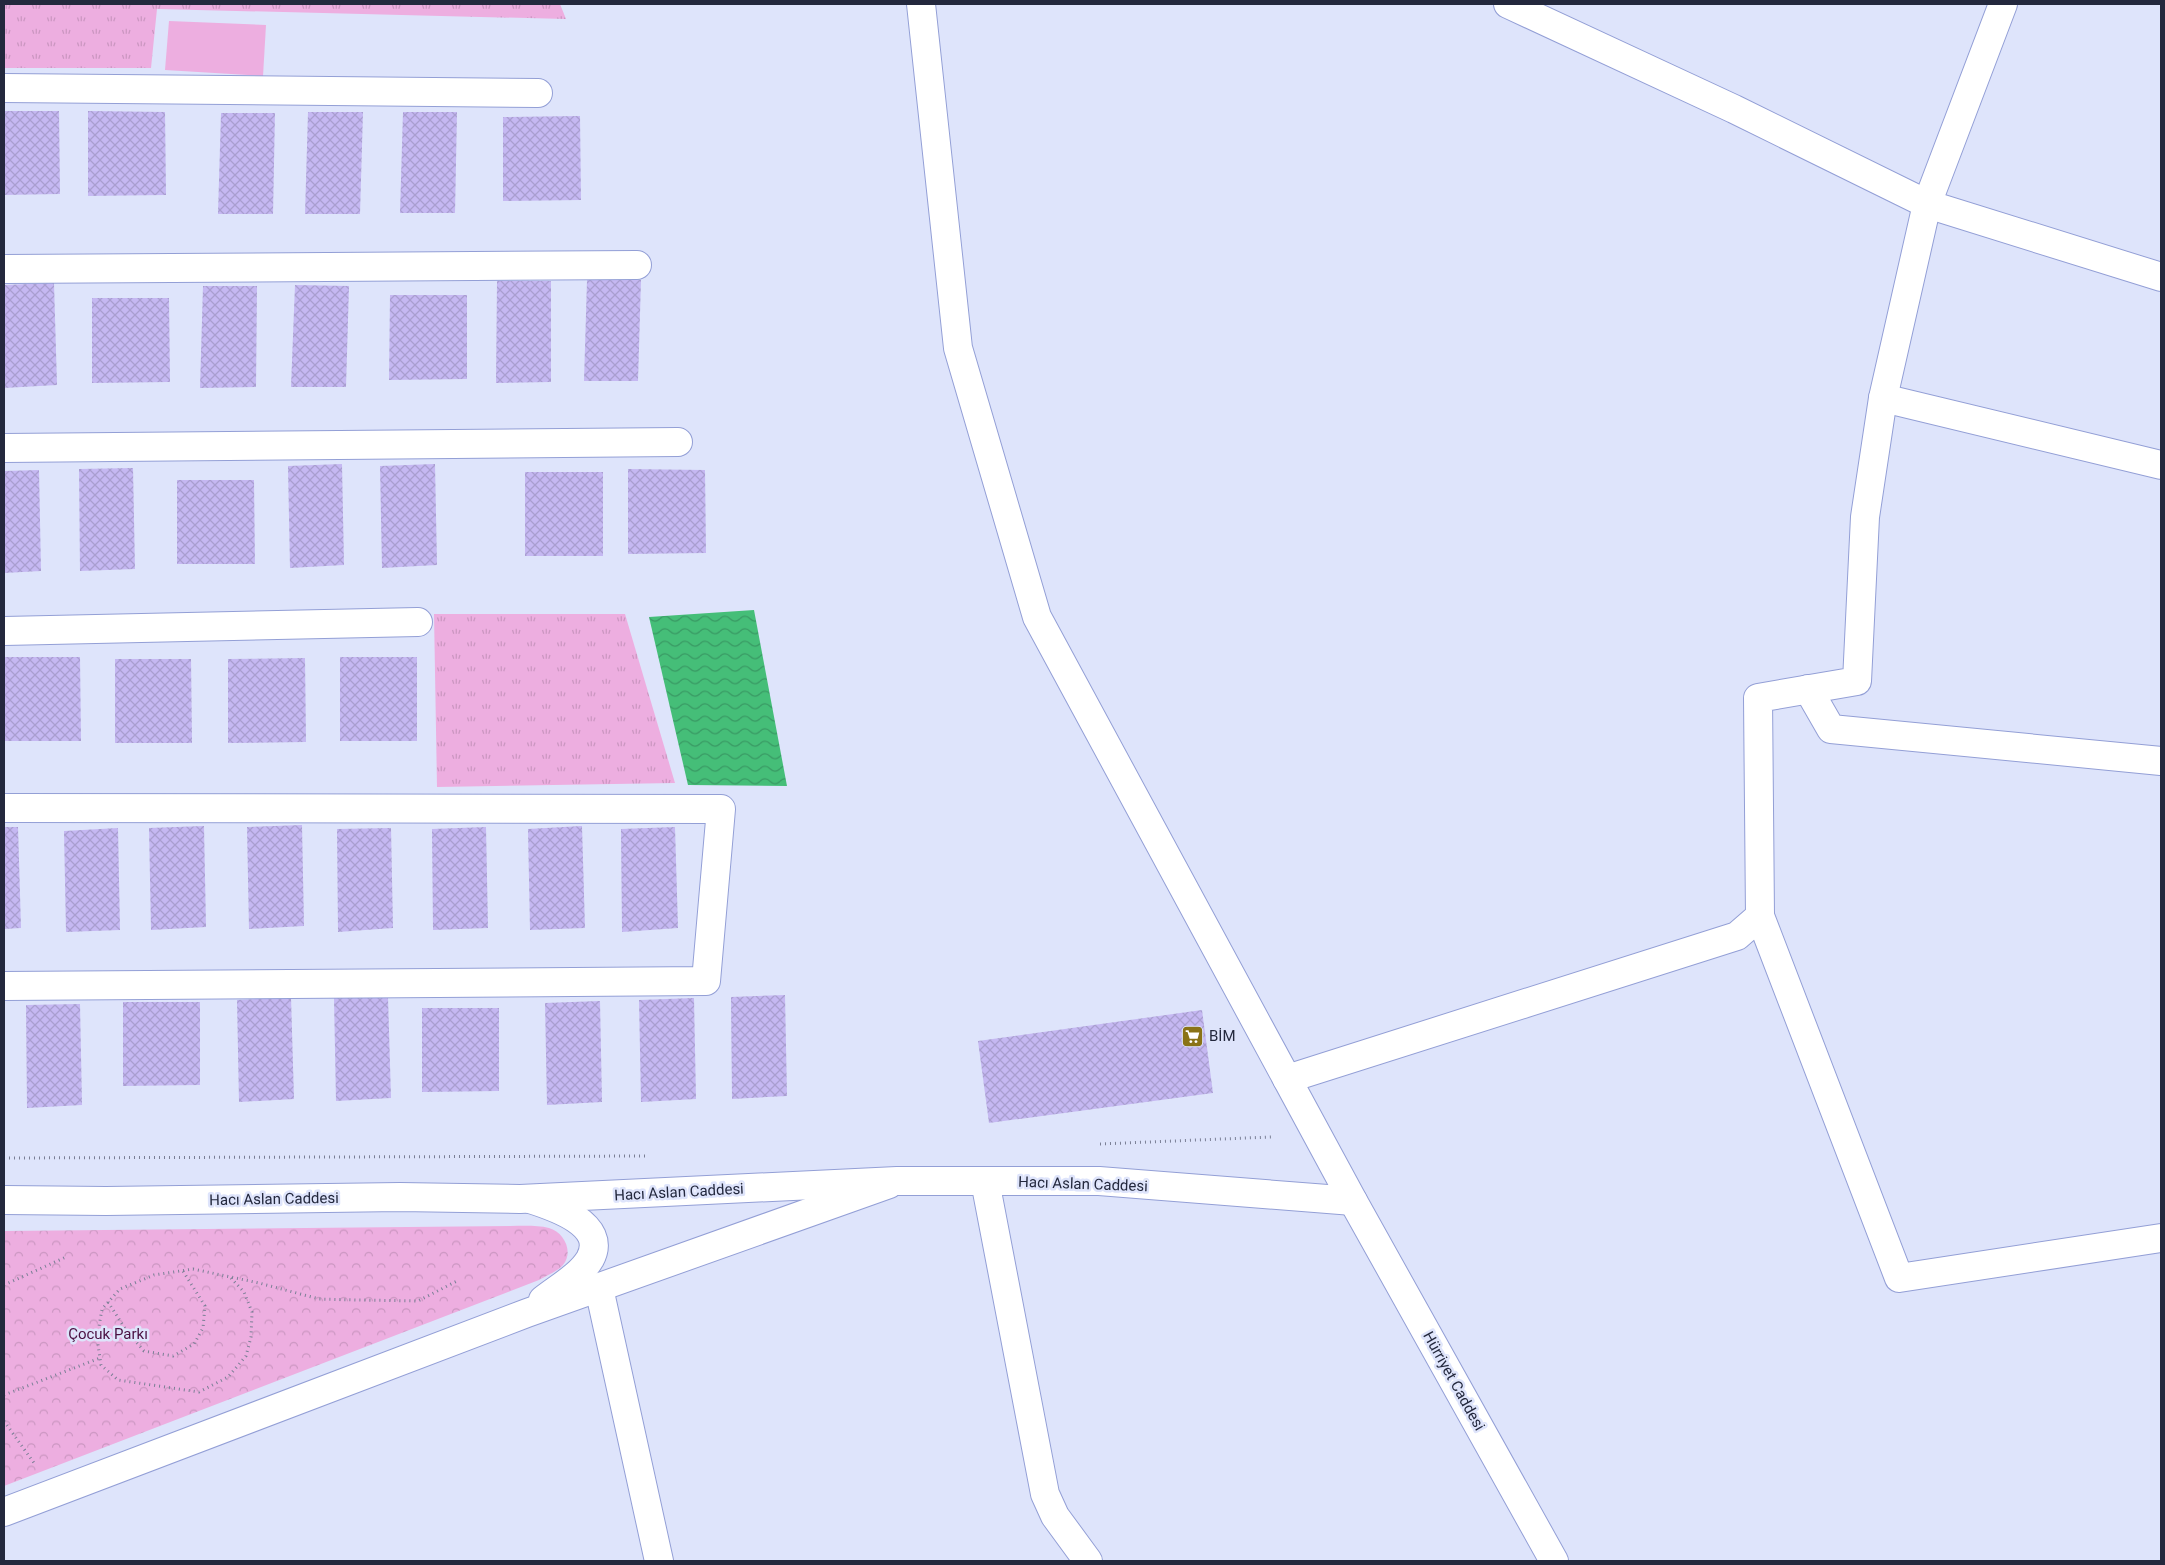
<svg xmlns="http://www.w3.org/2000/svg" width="2165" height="1565" font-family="Roboto,sans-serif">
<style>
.grass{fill:url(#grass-tufts)}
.park{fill:url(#park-crowns)}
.garden{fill:#edaee0}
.water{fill:url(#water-waves)}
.building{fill:url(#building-cross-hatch)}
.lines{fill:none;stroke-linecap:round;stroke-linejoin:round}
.minor-casing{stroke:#939fd6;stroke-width:30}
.tertiary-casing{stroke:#939fd6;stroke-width:30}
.path{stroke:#7a7f95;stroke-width:3;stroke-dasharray:1 4;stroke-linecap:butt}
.minor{stroke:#fff;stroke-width:28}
.tertiary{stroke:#fff;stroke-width:28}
.labels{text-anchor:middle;stroke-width:5;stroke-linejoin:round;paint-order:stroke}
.poi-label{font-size:15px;fill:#23283d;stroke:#dee4fb;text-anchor:start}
.street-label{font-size:15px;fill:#23283d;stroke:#dee4fb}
.park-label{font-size:15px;fill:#4a1042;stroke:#dee4fb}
</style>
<defs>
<pattern id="grass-tufts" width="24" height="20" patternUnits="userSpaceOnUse" patternTransform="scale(1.25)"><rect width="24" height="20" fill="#edaee0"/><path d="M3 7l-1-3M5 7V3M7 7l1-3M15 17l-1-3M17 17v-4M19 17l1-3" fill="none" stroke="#cb96c1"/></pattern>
<pattern id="park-crowns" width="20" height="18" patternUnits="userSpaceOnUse" patternTransform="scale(1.25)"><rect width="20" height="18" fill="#edaee0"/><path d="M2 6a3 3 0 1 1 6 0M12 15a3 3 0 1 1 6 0" fill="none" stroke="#cb96c1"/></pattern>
<pattern id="water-waves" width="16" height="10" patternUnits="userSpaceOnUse" patternTransform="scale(1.25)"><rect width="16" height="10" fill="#45be78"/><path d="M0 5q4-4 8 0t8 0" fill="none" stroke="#399a64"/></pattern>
<pattern id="building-cross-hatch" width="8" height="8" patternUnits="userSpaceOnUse" patternTransform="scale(1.25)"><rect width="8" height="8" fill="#c5b8f2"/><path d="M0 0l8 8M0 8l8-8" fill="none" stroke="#a99ed0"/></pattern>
</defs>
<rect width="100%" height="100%" fill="#dee4fb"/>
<g class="grass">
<path d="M 4,4 L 560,4 L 566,19 L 157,9 L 151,68 L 4,68 Z"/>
<path d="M 434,614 L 625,614 L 675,783 L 437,787 Z"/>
</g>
<path class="park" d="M 510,1226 C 522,1226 537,1225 549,1228 C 564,1232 574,1252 563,1265 C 558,1271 546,1276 539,1280 L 4,1486 L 4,1231 Z"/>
<path class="garden" d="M 169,21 L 266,25 L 263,76 L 165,70 Z"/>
<path class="water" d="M 754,610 L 787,786 L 688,785 L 649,617 Z"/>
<g class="building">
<path d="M 4,111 L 59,111 L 60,194 L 4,195 Z"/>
<path d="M 88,111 L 165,112 L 166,195 L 88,196 Z"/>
<path d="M 308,112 L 363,112 L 360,214 L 305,214 Z"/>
<path d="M 403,112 L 457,112 L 455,213 L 400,213 Z"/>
<path d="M 221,113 L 275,113 L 273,214 L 218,214 Z"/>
<path d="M 580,116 L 581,200 L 503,201 L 503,117 Z"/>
<path d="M 587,280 L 641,280 L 638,381 L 584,381 Z"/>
<path d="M 497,281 L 551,281 L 551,382 L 496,383 Z"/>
<path d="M 54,283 L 57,385 L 4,388 L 4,285 Z"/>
<path d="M 295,285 L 349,286 L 346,387 L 291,387 Z"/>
<path d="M 203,286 L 257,286 L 256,387 L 200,388 Z"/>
<path d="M 390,295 L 467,295 L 467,379 L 389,380 Z"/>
<path d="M 92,298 L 169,298 L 170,382 L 92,383 Z"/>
<path d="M 342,464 L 344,565 L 290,568 L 288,466 Z"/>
<path d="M 435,464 L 437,565 L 382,568 L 380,466 Z"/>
<path d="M 133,468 L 135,569 L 80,571 L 79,469 Z"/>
<path d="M 628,469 L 705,470 L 706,553 L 628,554 Z"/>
<path d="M 39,470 L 41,571 L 4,573 L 4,471 Z"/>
<rect x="525" y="472" width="78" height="84"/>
<path d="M 177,480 L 254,480 L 255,564 L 177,564 Z"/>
<path d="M 4,657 L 80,657 L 81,741 L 4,741 Z"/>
<rect x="340" y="657" width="77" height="84"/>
<path d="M 305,658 L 306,742 L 228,743 L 228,659 Z"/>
<path d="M 115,659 L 191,659 L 192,743 L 115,743 Z"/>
<path d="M 302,825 L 304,926 L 249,929 L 247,827 Z"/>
<path d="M 204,826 L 206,927 L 151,930 L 149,828 Z"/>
<path d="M 582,826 L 585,928 L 530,930 L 528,829 Z"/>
<path d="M 4,827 L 18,827 L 21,928 L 4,929 Z"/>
<path d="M 486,827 L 488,928 L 433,930 L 432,829 Z"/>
<path d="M 675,827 L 678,928 L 622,932 L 621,829 Z"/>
<path d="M 118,828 L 120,930 L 66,932 L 64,831 Z"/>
<path d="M 391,828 L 393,928 L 338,932 L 337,829 Z"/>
<path d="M 785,995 L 787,1096 L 732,1099 L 731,997 Z"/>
<path d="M 291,997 L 294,1099 L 239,1102 L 237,1000 Z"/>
<path d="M 388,997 L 391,1098 L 336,1101 L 334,998 Z"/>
<path d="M 694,998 L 696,1099 L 641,1102 L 639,1000 Z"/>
<path d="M 600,1001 L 602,1102 L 547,1105 L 545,1003 Z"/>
<path d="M 123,1002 L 200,1002 L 200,1085 L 123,1086 Z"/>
<path d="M 80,1004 L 82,1105 L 27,1108 L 26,1005 Z"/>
<path d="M 422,1008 L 499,1008 L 499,1091 L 422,1092 Z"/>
<path d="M 1202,1010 L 1213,1093 L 989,1123 L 978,1041 Z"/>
</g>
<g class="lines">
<defs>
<g id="minor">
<path d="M 1508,4 L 1734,109 L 1927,204 L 2161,277"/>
<path d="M 4,88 L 538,93"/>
<path d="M 4,269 L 637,265"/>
<path d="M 1883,398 L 2161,465"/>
<path d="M 4,448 L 678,442"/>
<path d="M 4,631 L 418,622"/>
<path d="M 1808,689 L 1831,729 L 2161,761"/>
<path d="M 4,808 L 721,809 L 706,981 L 4,986"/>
<path d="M 1760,916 L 1899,1278 L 2161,1238"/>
<path d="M 1287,1079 L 1737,936 L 1760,916 L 1758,698 L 1857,681 L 1865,517 L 1883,398 L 1927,204 L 2003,4"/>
<path d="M 985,1181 L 1045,1494 L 1055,1516 L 1088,1561"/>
<path d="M 530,1199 C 552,1206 609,1224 590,1259 C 580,1276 558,1288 543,1300"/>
<path d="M 599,1288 L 659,1561"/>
<path d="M 4,1512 L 527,1313 L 889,1184"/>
</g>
<g id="tertiary">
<path d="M 921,4 L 958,348 L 1037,617 L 1353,1201 L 1554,1561"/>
<path d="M 4,1200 L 106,1201 L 400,1197 L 520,1199 L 897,1181 L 1099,1181 L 1353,1201"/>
</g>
</defs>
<use href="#minor" class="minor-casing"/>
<use href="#tertiary" class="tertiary-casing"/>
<g class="path">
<path d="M 1100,1144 L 1271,1137"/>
<path d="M 4,1158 L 649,1156"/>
<path d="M 231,1278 L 244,1292 L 252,1312 L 251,1337 L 246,1356 L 228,1377 L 199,1392 L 118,1380 L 101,1365 L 97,1338 L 102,1309 L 120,1289 L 154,1275 L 193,1269 L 259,1283 L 319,1299 L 359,1300 L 418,1301 L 457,1281"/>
<path d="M 4,1285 L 66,1257"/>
<path d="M 108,1302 L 126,1330 L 144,1351 L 173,1356 L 194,1344 L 203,1328 L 205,1306 L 183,1271"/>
<path d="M 4,1395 L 100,1358"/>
<path d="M 4,1421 L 34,1463"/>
</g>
<use href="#minor" class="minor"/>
<use href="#tertiary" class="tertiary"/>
</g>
<defs>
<symbol id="supermarket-square" viewBox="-11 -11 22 22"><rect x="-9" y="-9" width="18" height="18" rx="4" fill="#8a7316" stroke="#dee4fb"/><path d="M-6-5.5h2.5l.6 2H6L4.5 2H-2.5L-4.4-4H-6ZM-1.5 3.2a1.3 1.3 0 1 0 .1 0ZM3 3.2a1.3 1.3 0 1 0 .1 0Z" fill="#fff"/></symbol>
</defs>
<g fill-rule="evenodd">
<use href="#supermarket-square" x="1180" y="1024" width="25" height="25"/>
</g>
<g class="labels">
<g class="poi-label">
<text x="1209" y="1041">BİM</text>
</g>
<g class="street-label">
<text transform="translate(1083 1184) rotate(2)" y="5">Hacı Aslan Caddesi</text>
<text transform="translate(679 1192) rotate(-3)" y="5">Hacı Aslan Caddesi</text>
<text transform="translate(274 1199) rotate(-1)" y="5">Hacı Aslan Caddesi</text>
<text transform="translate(1454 1381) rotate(61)" y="5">Hürriyet Caddesi</text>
</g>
<g class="park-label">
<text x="108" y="1339">Çocuk Parkı</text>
</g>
</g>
<rect width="2165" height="1565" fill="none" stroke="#23283d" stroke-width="10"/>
</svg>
